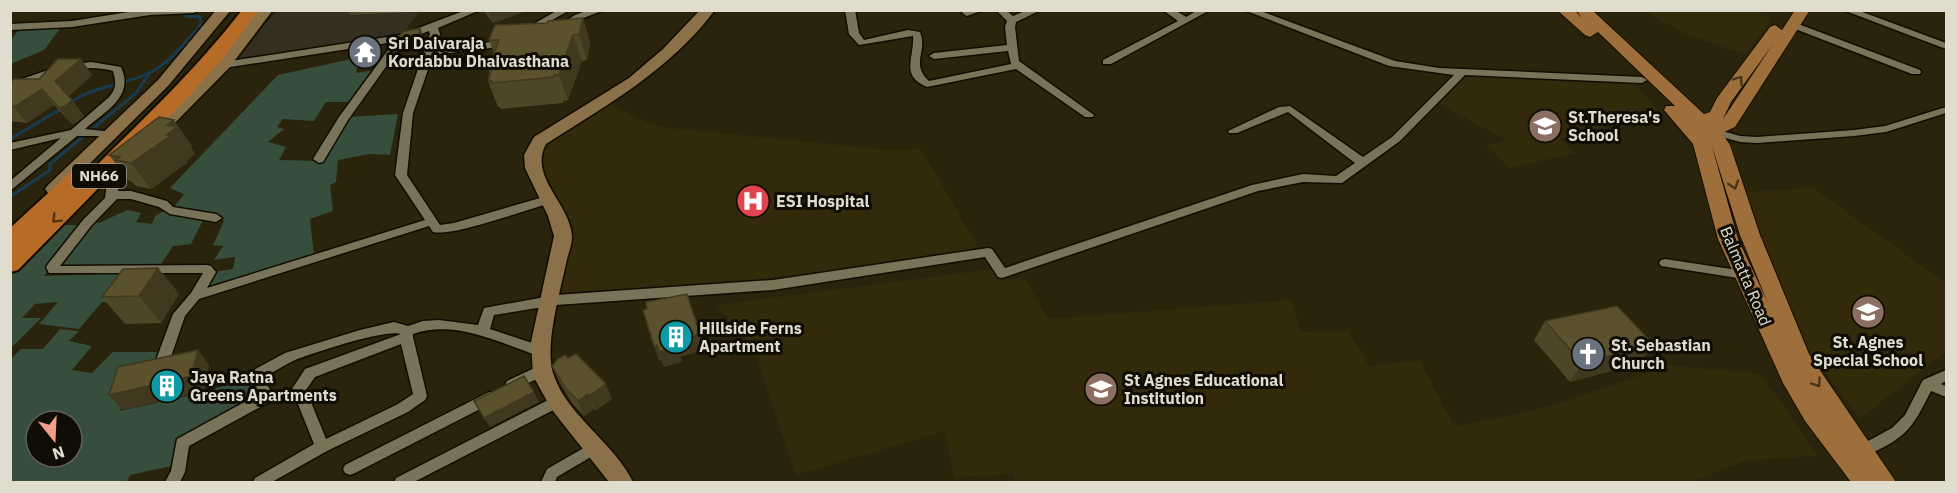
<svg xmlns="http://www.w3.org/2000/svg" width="1957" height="493" font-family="'IBM Plex Sans',sans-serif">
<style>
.commercial{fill:#342f1e}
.built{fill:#322a0b}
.green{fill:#364e3b;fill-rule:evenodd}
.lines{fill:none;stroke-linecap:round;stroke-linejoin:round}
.stream{stroke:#173b50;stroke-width:3}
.street-casing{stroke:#120c00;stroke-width:3}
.secondary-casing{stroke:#120c00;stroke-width:3}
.primary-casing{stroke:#120c00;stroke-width:2}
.highway-casing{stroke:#120c00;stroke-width:4}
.street{fill:#797359;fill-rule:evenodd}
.secondary{fill:#8b714a;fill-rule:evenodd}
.primary{fill:#9e6f3a;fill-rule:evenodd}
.highway{fill:#b66c26;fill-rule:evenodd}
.wall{fill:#4e4626}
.shaded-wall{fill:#40391f}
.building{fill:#5b512c;stroke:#40391f;stroke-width:1.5}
.oneway{stroke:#49341a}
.oneway2{stroke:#523312}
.labels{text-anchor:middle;stroke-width:6;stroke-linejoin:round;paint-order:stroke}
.shield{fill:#100d05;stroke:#a29f92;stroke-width:1.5}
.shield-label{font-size:15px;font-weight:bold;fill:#e0ddcf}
.poi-label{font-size:16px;font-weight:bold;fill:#e0ddcf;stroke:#100d05;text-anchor:start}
.street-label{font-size:16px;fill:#e0ddcf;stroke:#100d05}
</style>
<rect width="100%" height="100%" fill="#2a240d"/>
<path class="commercial" d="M 276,11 L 420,11 L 402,35 L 239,58 Z"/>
<g class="built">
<path d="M 1645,11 L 1753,11 L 1772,18 L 1746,55 L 1684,33 Z"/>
<path d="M 1464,74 L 1633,81 L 1661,114 L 1560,138 L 1575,153 L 1510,168 L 1487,145 L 1507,140 L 1437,103 Z"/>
<path d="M 609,104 L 644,121 L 669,128 L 888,150 L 921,149 L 979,249 L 795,278 L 558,293 L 566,255 L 540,168 L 539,152 L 560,134 Z"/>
<path d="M 1813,188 L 1946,283 L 1946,352 L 1860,418 L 1801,341 L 1744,192 Z"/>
<path d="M 993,269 L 1004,281 L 1024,278 L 1049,319 L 1291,300 L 1301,332 L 1348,331 L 1369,366 L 1420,360 L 1454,426 L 1506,417 L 1554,405 L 1647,373 L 1659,364 L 1761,374 L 1818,456 L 1748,460 L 1689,482 L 1014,482 L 1013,474 L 954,477 L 945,431 L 796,475 L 753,347 L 716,305 Z"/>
</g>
<g class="green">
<path d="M 62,26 L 44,50 L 11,64 L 11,41 L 20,27 Z"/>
<path d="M 365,56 L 364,62 L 358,64 L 356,73 L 376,70 L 351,102 L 326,102 L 314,121 L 283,119 L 277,127 L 284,129 L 268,142 L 286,147 L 279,160 L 324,161 L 350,117 L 398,114 L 390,155 L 370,154 L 338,160 L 336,182 L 330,185 L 333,211 L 310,219 L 314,257 L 203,291 L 214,272 L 233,269 L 235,257 L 214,260 L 223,246 L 213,245 L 224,221 L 220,216 L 173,208 L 184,194 L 170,188 L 278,75 Z"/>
<path d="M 127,210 L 141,213 L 136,222 L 152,224 L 155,216 L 166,210 L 204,218 L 191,244 L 173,246 L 159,267 L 54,267 L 90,223 L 99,223 Z"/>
<path d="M 61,225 L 82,225 L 44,276 L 136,273 L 112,303 L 102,302 L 79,329 L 39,324 L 58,302 L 35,304 L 22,318 L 41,318 L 11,348 L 11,276 Z"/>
<path d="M 60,329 L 79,331 L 69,341 L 92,346 L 72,370 L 92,373 L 113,352 L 161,352 L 155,373 L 130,378 L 120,411 L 208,391 L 248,378 L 262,396 L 177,442 L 171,466 L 130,475 L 127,482 L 11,482 L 10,360 L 21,349 L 43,349 ZM 36,421 L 72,421 L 72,457 L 36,457 Z"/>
</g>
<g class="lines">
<g class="stream">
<path d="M 70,103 C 94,85 123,86 149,73 C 169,64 186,41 201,25 L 200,17 L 186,16 L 185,10"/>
<path d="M 10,139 L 61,109"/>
<path d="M 10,197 L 50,170 L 50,164 L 136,93 L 149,74"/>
</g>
<defs>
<g id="street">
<path d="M 141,10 L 198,10 L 194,13 L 150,15 L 72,27 L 10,30 L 10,24 L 72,21 Z"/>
<path d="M 466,10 L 480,10 L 438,28 L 440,34 L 435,49 L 507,40 L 512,43 L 507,46 L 433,55 L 413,113 L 407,175 L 440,225 L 454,223 L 547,196 L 551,197 L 553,200 L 551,203 C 528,209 452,237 433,232 L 429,226 L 199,299 L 185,316 L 167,368 L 165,372 L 160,373 L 155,372 L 153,368 L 173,314 L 191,293 L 203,273 L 49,273 L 46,267 L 48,264 L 83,220 L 105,198 L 107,183 L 116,172 L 104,165 L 110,161 L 127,168 L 129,171 L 119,184 L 118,191 L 131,191 L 167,201 L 173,207 L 216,214 L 222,218 L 216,222 L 170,214 L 159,207 L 131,199 L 117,199 L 91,226 L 60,266 L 207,265 L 211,266 L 216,272 L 207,288 L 425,220 L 395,175 L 403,113 L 430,34 L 429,31 L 405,40 L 348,120 L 323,162 L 319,163 L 313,159 L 339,117 L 394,42 L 224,68 L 219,65 L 224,62 L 400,35 Z"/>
<path d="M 558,10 L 570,10 L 538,28 L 535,29 L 530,26 Z"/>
<path d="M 589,10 L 604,10 L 581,19 L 563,29 L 558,26 L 575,15 Z"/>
<path d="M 845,10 L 855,10 L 859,33 L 864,40 L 908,30 L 920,32 C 928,52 910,63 929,81 L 1011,64 L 1008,51 L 934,59 L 929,56 L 934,53 L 1007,45 L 1005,27 L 1007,21 L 996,10 L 1006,10 L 1013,16 L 1027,10 L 1041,10 L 1016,22 L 1015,27 L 1019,61 L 1094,115 L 1093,117 L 1085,117 L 1016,69 L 927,87 C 899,76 915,56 913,36 L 859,45 L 849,34 Z"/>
<path d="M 966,10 L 984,10 L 967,16 L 962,13 Z"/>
<path d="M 1163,10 L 1175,10 L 1186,17 L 1198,10 L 1210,10 L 1111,64 L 1103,64 L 1103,60 L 1178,21 Z"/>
<path d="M 1244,10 L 1258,10 L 1395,61 L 1439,68 L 1642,77 L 1647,80 L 1642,83 L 1465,75 L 1400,141 L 1342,183 L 1303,182 L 1258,191 L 1002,278 L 998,277 L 985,257 L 773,290 L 556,305 L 494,315 L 490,329 L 547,348 L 549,352 L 547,356 L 542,357 C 501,344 457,319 413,334 L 413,337 L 427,396 L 425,400 L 408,412 L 327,451 L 272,482 L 253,482 L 255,478 L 314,444 L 292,389 L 305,369 L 401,334 C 384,329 314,353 295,360 C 284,365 273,373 262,378 L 275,396 L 273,400 L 189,446 L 185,472 L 180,482 L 165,482 L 171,471 L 177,439 L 259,394 L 246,377 L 248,373 L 285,353 L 360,330 L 394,322 L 408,326 L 423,321 L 439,320 L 478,325 L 484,308 L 556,295 L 773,280 L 988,248 L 992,249 L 1005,268 L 1252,185 L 1303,174 L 1336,176 L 1355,163 L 1288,112 L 1237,133 L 1229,133 L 1228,131 L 1279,107 L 1290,106 L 1363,157 L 1392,137 L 1454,75 L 1389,66 ZM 401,344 L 413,394 L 398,404 L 326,439 L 306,390 L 315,377 Z"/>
<path d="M 1843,10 L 1857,10 L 1946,43 L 1946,49 Z"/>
<path d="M 1793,22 L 1920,70 L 1921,72 L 1920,74 L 1912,74 L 1790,27 L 1788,25 Z"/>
<path d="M 91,62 L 121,67 C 135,97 105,111 85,129 L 104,131 L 115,137 L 110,140 L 98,136 L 77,136 L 10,191 L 10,181 L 61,138 L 10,150 L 10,143 L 71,130 L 108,98 C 117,89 116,82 113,71 C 75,61 45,79 10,90 L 10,83 L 60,66 Z"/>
<path d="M 1946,107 L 1946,113 L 1886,132 L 1854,136 L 1757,143 L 1740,142 L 1708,133 L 1707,131 L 1712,128 L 1740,136 L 1757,137 L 1854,130 L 1885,126 Z"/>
<path d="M 1665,259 L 1744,271 L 1750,275 L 1744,279 L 1661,266 L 1659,263 L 1661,260 Z"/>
<path d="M 543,364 L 548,365 L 550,369 L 548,373 L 517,389 L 512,390 L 507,389 L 505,385 L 507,381 Z"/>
<path d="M 1946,370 L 1946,381 L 1941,384 L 1946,386 L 1946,397 L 1931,391 C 1912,429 1906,438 1867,455 L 1862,457 L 1857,455 L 1855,451 L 1857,447 L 1892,428 L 1905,415 L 1923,380 Z"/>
<path d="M 489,392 L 494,394 L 496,398 L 494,402 L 355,473 L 350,475 L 345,473 L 343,469 L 345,465 Z"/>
<path d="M 558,395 L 563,397 L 565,401 L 563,405 L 414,482 L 394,482 L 396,478 Z"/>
<path d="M 596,441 L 601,443 L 603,447 L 601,451 L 557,477 L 555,482 L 541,482 L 547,469 Z"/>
</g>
<g id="secondary">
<path d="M 216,10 L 231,10 L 168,86 L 60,193 L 48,193 L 45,189 L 48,185 L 158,80 Z"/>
<path d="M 258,10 L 273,10 L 229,68 L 159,139 L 147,139 L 145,135 L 147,131 L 219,62 Z"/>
<path d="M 700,10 L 715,10 C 670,70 607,105 546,144 C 528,177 571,204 572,237 C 572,244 569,252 567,259 C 561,289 543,349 554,376 C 568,416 615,444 633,482 L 609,482 L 552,410 L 533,376 L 531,342 L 554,236 L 548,216 L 525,168 L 524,155 L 534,137 L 629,78 L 663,49 Z"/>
</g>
<path id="primary" d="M 1557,10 L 1574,10 L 1582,18 L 1576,10 L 1592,10 L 1704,114 L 1710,112 L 1717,98 L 1770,27 L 1775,25 L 1782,30 L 1795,10 L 1810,10 L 1735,127 L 1722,133 L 1730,145 L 1760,235 L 1809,354 L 1896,482 L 1851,482 L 1805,421 L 1783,383 L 1718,239 L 1693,144 L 1664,110 L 1666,106 L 1675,106 L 1598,32 L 1590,37 L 1585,35 ZM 1773,44 L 1723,119 L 1714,123 L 1723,119 L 1731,102 ZM 1711,143 L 1740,235 L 1768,303 L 1738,239 Z"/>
<path id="highway" d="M 242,10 L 259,10 L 225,56 L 193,92 L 18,270 L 10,272 L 10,228 L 70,173 L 77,171 L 86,176 C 140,122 195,71 242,10 Z"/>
</defs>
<use href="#street" class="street-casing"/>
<use href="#secondary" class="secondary-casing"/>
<use href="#primary" class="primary-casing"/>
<use href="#highway" class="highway-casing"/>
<use href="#street" class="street"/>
<use href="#secondary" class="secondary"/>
<use href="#primary" class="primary"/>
<use href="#highway" class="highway"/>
</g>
<g class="wall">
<path d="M 348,10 L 411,10 L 410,12 L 350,15 Z"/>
<path d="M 483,10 L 523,10 L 523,12 L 493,23 Z"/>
<path d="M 583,18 L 590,43 L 587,60 L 582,61 L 568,100 L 563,101 L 563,103 L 501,109 L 500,107 L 498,107 L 488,81 L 490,74 L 488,68 L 494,53 L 489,40 L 547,23 Z"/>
<path d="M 81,59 L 92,75 L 69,96 L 84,116 L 77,122 L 72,124 L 54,105 L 27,123 L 10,121 L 10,83 L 39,79 Z"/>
<path d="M 192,146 L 191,147 L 195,154 L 187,160 L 188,162 L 151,189 L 136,186 L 132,182 L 129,181 L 109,155 Z"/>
<path d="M 158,268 L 179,294 L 161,323 L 125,324 L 102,297 Z"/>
<path d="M 1545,321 L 1640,363 L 1570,382 L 1534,340 Z"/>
<path d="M 552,366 L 612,399 L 596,410 L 594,409 L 584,416 L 572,403 L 559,381 Z"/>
</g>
<g class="shaded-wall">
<path d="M 496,10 L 523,10 L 523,12 L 493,23 L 489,13 Z"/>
<path d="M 583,18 L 590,43 L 587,60 L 579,35 Z"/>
<path d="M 420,28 L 424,38 L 423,47 L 401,51 L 397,42 Z"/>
<path d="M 573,35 L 582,61 L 568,100 L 559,75 Z"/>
<path d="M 81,59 L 92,75 L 67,97 L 55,81 Z"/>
<path d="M 42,89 L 54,105 L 27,123 L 14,107 Z"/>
<path d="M 72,100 L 84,116 L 77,122 L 72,124 L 59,108 Z"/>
<path d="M 174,120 L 192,146 L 191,147 L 195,154 L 187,160 L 188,162 L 151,189 L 131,163 L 166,135 L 167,125 Z"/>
<path d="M 158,268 L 179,294 L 161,323 L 139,296 Z"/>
<path d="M 700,334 L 705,349 L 680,357 L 676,342 Z"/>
<path d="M 1653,344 L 1640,363 L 1570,382 L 1582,363 Z"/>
<path d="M 657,345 L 677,347 L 682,362 L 664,367 L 661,360 L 659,361 L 654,346 Z"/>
<path d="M 198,350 L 209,365 L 204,391 L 123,410 L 109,395 Z"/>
<path d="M 606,384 L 612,399 L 596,410 L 589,396 Z"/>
<path d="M 534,392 L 539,402 L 490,427 L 484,418 Z"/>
<path d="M 588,394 L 594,409 L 584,416 L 578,401 Z"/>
</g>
<g class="building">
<path d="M 487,10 L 496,10 L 489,13 Z"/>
<path d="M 583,18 L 579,35 L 573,35 L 559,75 L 554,75 L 554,77 L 491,83 L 492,81 L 488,81 L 492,68 L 488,68 L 499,40 L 489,40 L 495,25 L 547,23 L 548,21 Z"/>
<path d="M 420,28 L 419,37 L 397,42 L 402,32 Z"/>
<path d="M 58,59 L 81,59 L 55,81 L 72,100 L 65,106 L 59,108 L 42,89 L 14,107 L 10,107 L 10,83 L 14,79 L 39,79 Z"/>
<path d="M 159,117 L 174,120 L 167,125 L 177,127 L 166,135 L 170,136 L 131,163 L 116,160 L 120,157 L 109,155 Z"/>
<path d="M 158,268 L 139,296 L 102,297 L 123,269 Z"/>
<path d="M 687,294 L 700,334 L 676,342 L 677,347 L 659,352 L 657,345 L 654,346 L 643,310 L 647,309 L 646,302 Z"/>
<path d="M 1617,306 L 1653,344 L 1582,363 L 1545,321 Z"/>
<path d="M 198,350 L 191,376 L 109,395 L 118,367 Z"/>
<path d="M 576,354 L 606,384 L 589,396 L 588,394 L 578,401 L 566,389 L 552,366 L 558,359 L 565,355 L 568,358 Z"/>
<path d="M 524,376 L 534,392 L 484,418 L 474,401 Z"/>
</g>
<defs><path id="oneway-chevron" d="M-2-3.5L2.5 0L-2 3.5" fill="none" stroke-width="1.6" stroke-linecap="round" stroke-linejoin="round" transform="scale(1.5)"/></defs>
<g class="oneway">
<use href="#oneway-chevron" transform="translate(1739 80) rotate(-55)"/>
<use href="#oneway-chevron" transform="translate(1734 185) rotate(72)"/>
<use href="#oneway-chevron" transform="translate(1817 383) rotate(56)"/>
</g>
<use class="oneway2" href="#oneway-chevron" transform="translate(56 219) rotate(135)"/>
<defs>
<symbol id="temple-disc" viewBox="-11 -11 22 22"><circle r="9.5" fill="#6b7280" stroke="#100d05"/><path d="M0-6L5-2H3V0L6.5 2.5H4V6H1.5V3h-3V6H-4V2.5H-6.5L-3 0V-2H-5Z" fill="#fff"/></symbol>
<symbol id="school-disc" viewBox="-11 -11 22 22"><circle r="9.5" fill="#8d6e63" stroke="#100d05"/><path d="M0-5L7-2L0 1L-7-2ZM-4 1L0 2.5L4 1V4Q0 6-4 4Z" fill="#fff"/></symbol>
<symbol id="hospital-disc" viewBox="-11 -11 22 22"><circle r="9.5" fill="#e0444e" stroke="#100d05"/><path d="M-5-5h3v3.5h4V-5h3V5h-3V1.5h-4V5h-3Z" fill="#fff"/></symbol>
<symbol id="building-disc" viewBox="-11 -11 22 22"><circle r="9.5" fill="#0f9aa8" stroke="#100d05"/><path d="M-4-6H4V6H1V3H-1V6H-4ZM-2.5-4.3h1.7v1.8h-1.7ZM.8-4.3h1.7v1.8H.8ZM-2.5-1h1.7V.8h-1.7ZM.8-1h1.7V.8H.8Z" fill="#fff"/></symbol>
<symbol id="church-disc" viewBox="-11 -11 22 22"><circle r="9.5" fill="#6b7280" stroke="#100d05"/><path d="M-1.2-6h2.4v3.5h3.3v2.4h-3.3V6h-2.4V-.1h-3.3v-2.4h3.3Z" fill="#fff"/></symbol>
</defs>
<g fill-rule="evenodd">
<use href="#temple-disc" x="346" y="33" width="38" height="38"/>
<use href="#school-disc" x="1526" y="107" width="38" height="38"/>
<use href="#hospital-disc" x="734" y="182" width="38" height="38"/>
<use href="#school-disc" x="1849" y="293" width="38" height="38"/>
<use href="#building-disc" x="657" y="318" width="38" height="38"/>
<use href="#church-disc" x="1569" y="335" width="38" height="38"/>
<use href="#building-disc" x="148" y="367" width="38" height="38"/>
<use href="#school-disc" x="1082" y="370" width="38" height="38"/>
</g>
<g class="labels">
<rect class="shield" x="72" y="164" width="54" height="24" rx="4.5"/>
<g class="shield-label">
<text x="99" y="181">NH66</text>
</g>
<g class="poi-label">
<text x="388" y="49">Sri Daivaraja<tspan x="388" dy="18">Kordabbu Dhaivasthana</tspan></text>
<text x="1568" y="123">St.Theresa's<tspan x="1568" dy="18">School</tspan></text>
<text x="776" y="207">ESI Hospital</text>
<text x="699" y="334">Hillside Ferns<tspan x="699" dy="18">Apartment</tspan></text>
<text x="1868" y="348" text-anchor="middle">St. Agnes<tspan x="1868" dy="18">Special School</tspan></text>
<text x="1611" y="351">St. Sebastian<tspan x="1611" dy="18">Church</tspan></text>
<text x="190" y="383">Jaya Ratna<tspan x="190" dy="18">Greens Apartments</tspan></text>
<text x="1124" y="386">St Agnes Educational<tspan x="1124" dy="18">Institution</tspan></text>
</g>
<g class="street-label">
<text transform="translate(1746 276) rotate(67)" y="6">Balmatta Road</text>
</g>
</g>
<rect width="1957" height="493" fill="none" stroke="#e0ddcf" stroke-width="24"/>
<g transform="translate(54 439) rotate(162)"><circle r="28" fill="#100d05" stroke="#636056" stroke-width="1.5"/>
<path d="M0-4.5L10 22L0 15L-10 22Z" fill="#f49e87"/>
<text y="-9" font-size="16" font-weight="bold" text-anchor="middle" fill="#e0ddcf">N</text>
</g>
</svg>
